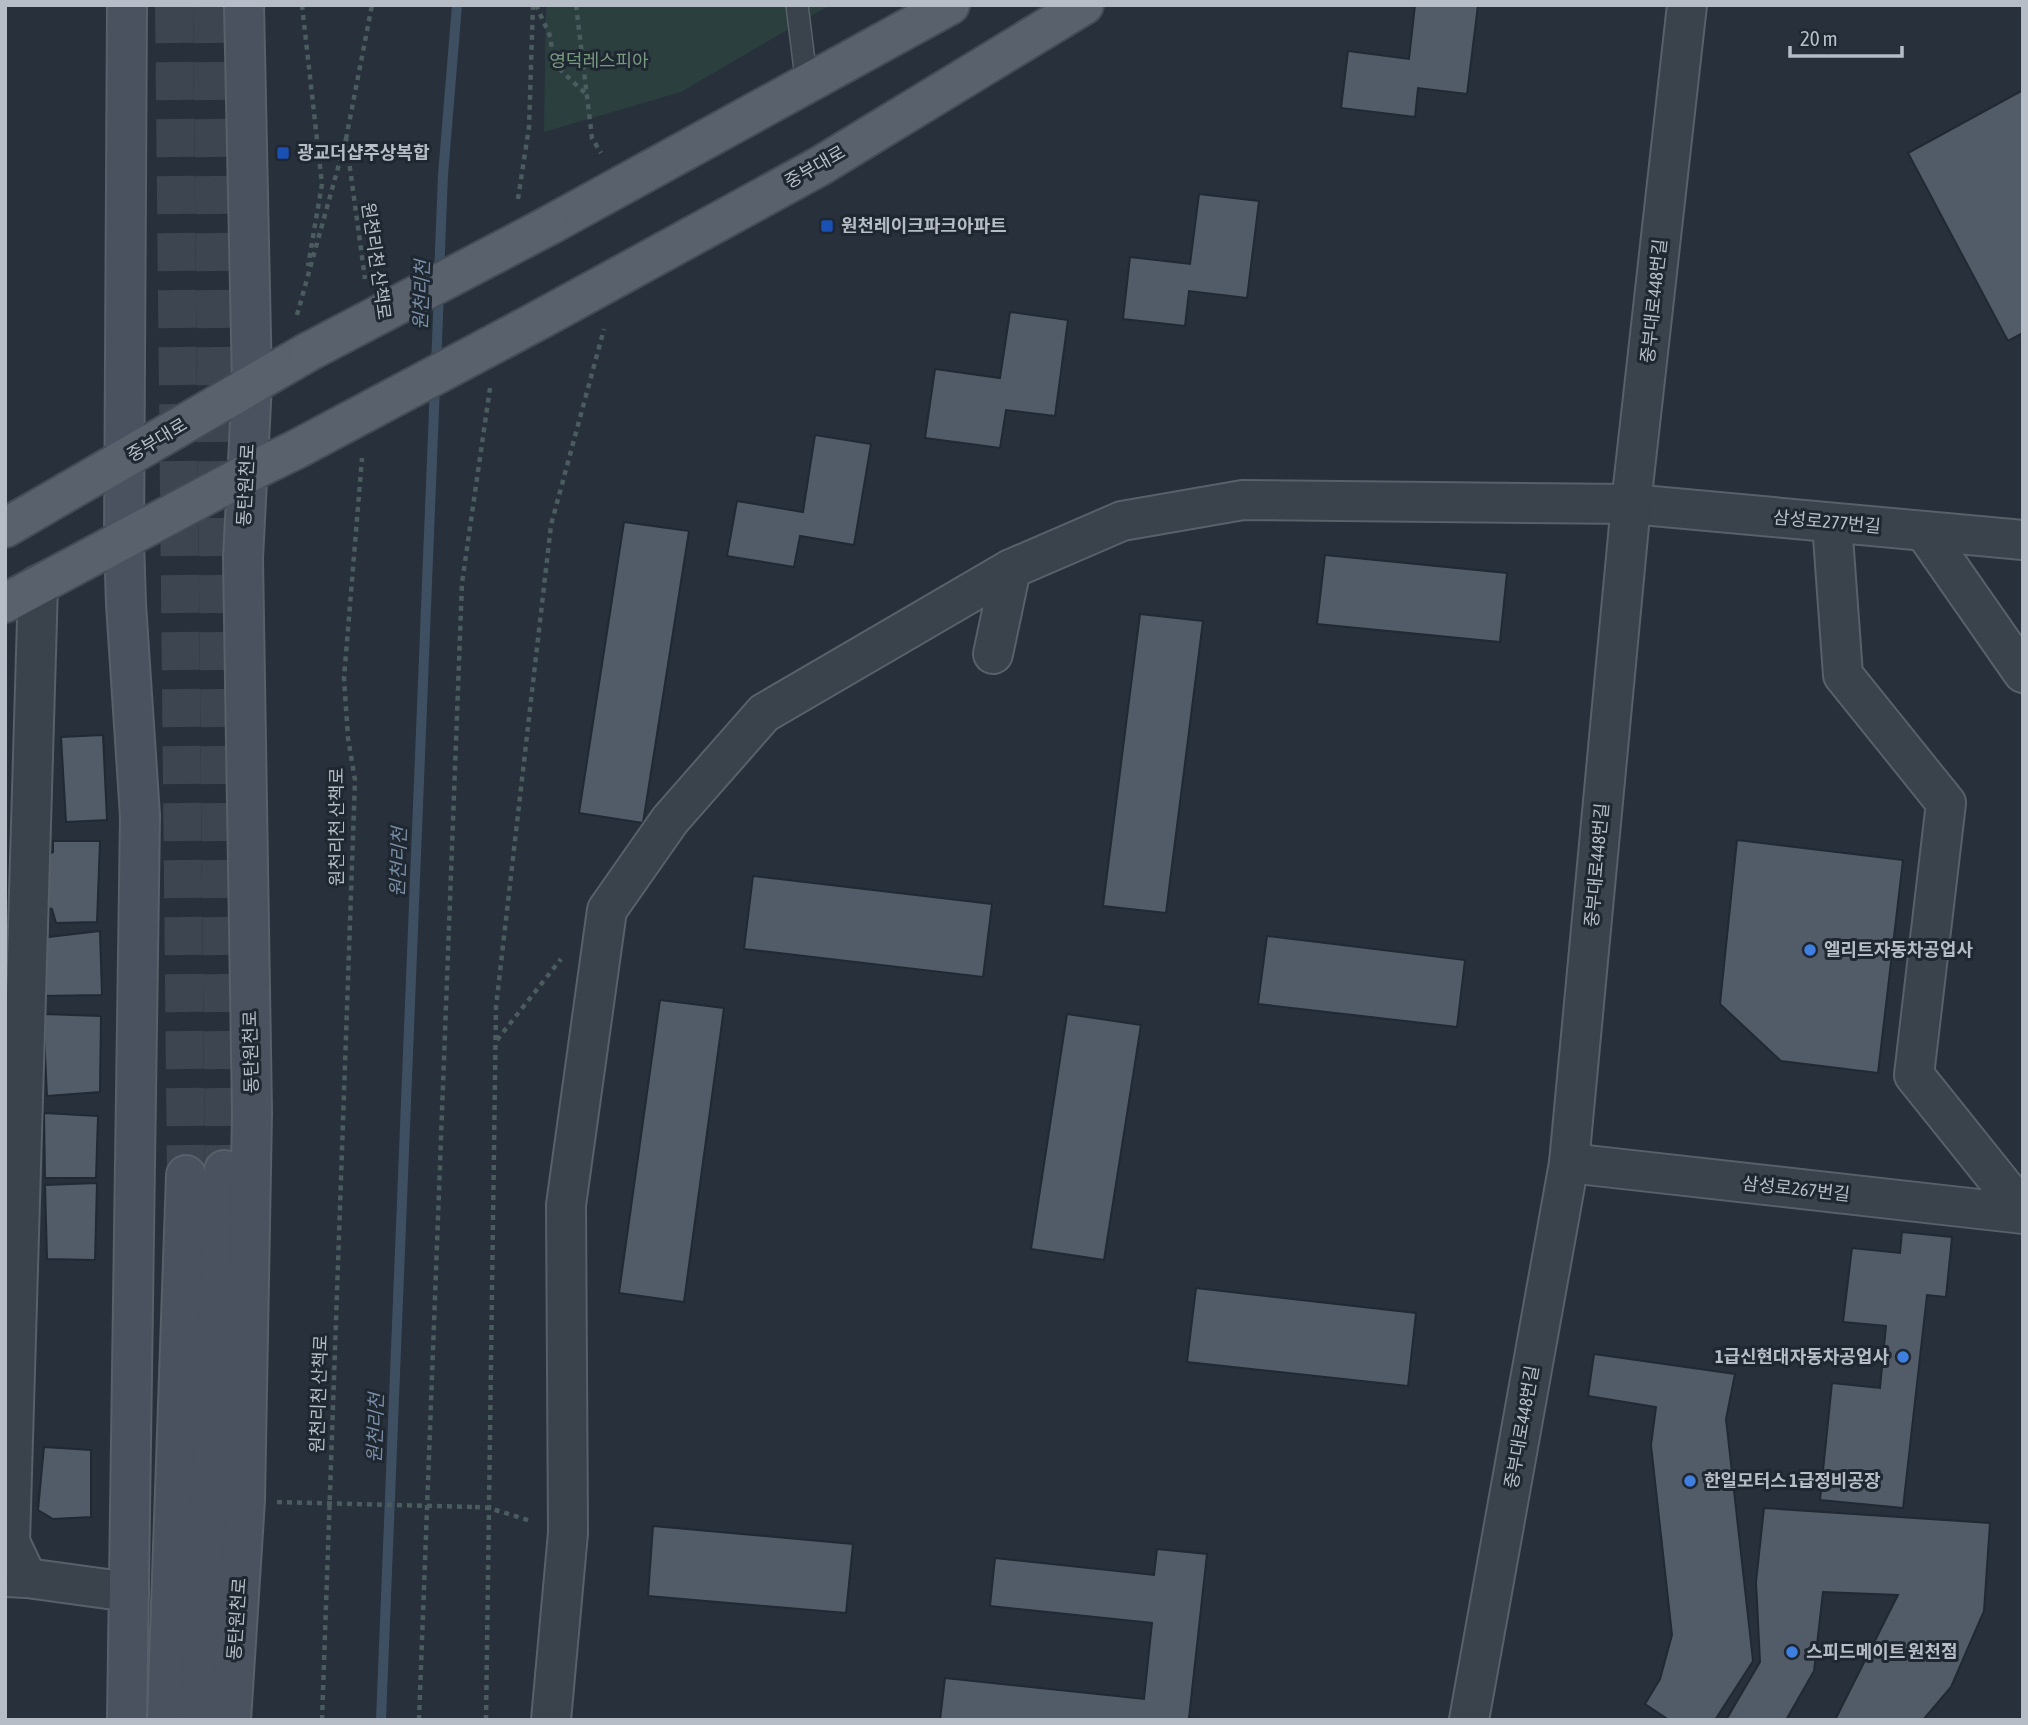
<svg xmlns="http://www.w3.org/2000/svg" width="2028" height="1725" font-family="'Asap Condensed','Noto Sans KR',sans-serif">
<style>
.green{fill:#2c3f3f}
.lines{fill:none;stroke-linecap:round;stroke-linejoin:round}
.stream{stroke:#3e4f62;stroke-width:10}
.building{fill:#525c69;stroke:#212933;stroke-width:2}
.secondary-tunnel{stroke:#3c4550;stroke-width:38;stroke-dasharray:38 19;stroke-linecap:butt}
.service-casing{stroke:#58606a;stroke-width:24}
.minor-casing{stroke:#58606a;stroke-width:42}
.tertiary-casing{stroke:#58606a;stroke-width:42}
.secondary-casing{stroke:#58606a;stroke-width:42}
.primary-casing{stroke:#434b55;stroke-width:42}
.path{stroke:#4a5c5e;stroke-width:4.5;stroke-dasharray:5 5;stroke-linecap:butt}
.service{stroke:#3a424c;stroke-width:21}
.minor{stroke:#3a424c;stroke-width:38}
.tertiary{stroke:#3a424c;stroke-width:38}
.secondary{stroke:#49525e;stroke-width:38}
.primary{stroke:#58616c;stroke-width:38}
.primary-bridge-casing{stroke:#434b55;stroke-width:42;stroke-linecap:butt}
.path-bridge{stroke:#4a5c5e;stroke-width:4.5;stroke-dasharray:5 5;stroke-linecap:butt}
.primary-bridge{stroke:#58616c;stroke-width:38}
.transit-dot{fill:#1a4fb4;stroke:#1f2731;stroke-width:2.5}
.shop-dot{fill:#3f7fe0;stroke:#1f2731;stroke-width:2.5}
.labels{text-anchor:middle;stroke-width:6;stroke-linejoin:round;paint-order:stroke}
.park-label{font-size:18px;fill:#779a7e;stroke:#1f2731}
.poi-label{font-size:18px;font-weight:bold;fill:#b6bdc7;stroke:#1f2731;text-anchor:start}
.street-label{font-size:18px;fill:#b6bdc7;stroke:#1f2731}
.water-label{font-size:19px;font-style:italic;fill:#7a8fa7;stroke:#1f2731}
</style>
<rect width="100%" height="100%" fill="#27303b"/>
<path class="green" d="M 546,5 L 830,5 L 681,92 L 544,132 Z"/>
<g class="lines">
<g class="stream">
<path d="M 439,275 L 443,175 L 457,5"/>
<path d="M 436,366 L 439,291"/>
<path d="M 381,1720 L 435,385"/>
</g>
</g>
<g class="building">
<path d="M 1415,5 L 1478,5 L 1467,94 L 1418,88 L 1415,117 L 1341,108 L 1348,51 L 1409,59 Z"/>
<path d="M 2023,90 L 2023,333 L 2008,341 L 1908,153 Z"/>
<path d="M 1199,194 L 1259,201 L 1247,298 L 1189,291 L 1185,326 L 1123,319 L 1130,257 L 1190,264 Z"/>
<path d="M 1010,312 L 1068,320 L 1055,416 L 1006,410 L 1000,448 L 925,438 L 935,369 L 1000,378 Z"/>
<path d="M 815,435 L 871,444 L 854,545 L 800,536 L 794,567 L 727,556 L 737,501 L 803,512 Z"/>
<path d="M 624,522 L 689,531 L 643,823 L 579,813 Z"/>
<path d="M 1325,555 L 1507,573 L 1500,642 L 1317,624 Z"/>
<path d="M 1140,614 L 1203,621 L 1166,913 L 1103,906 Z"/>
<path d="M 103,735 L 107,820 L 66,822 L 61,737 Z"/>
<path d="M 1737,840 L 1903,860 L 1878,1073 L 1781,1061 L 1720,1004 Z"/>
<path d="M 53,841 L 100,841 L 97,922 L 56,923 L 52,909 L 37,905 L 38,859 L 53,852 Z"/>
<path d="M 753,876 L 992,904 L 983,977 L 744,949 Z"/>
<path d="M 100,931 L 102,995 L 40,996 L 40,938 Z"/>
<path d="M 1267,936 L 1465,960 L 1457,1027 L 1258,1004 Z"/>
<path d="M 660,1000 L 724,1008 L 684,1302 L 619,1293 Z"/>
<path d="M 43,1014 L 101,1016 L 100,1092 L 47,1096 Z"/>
<path d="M 1067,1014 L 1141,1025 L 1104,1260 L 1031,1249 Z"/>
<path d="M 44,1113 L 98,1116 L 96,1178 L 45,1178 Z"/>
<path d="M 97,1183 L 95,1260 L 47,1259 L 45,1185 Z"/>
<path d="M 1902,1232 L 1952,1237 L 1946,1297 L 1927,1295 L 1903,1508 L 1820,1500 L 1832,1383 L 1880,1388 L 1886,1326 L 1843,1322 L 1852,1248 L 1900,1253 Z"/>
<path d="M 1196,1288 L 1416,1313 L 1408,1386 L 1187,1362 Z"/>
<path d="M 1594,1354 L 1735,1374 L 1726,1419 L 1753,1661 L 1715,1720 L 1669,1720 L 1645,1704 L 1660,1679 L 1672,1635 L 1651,1445 L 1656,1407 L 1588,1396 Z"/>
<path d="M 44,1447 L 91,1450 L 91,1517 L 53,1519 L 38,1510 Z"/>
<path d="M 1764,1508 L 1990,1523 L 1984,1611 L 1951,1687 L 1923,1720 L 1835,1720 L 1898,1595 L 1823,1592 L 1814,1671 L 1786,1720 L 1726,1720 L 1760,1662 L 1756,1582 Z"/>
<path d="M 653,1526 L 853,1544 L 846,1613 L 648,1596 Z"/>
<path d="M 1157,1549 L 1207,1554 L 1189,1718 L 1203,1720 L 940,1720 L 945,1678 L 1144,1699 L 1152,1623 L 990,1606 L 995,1558 L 1154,1575 Z"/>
</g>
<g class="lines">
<g class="secondary-tunnel">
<path d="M 174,5 L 186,1175"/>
<path d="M 212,5 L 224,1170"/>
</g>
<defs>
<path id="service" d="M 797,5 L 807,86"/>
<g id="minor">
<path d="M 1832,523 L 1843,675 L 1946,803 L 1914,1075 L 2023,1211"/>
<path d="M 1924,531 L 2023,673"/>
<path d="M 993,654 L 1011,569 L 1122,521 L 1243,500 L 1631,504 L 2023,540"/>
<path d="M 1569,1163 L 2023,1214"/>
<path d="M 5,1577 L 27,1578 L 129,1592"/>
<path d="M 27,1578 L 10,1542 L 38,585"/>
<path d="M 551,1720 L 568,1533 L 566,1205 L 607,910 L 670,820 L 764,713 L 1011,569"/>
</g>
<path id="tertiary" d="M 1469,1720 L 1569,1163 L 1631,504 L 1687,5"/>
<g id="secondary">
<path d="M 127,1720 L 140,816 L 126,604 L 124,541 L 127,5"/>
<path d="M 167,1720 L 186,1175"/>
<path d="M 200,1720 L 224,1170"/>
<path d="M 231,1720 L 245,1500 L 252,1113 L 243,558 L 252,384 L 244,5"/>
</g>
<g id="primary">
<path d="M 548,226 L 950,5"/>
<path d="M 541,319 L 820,166 L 1084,5"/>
<path d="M 5,528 L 308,352"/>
<path d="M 5,603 L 246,474 L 297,449"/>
</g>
</defs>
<use href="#service" class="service-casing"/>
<use href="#minor" class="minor-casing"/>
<use href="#tertiary" class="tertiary-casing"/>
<use href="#secondary" class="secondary-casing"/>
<use href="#primary" class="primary-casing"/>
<g class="path">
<path d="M 302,5 L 322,184 L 308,266"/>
<path d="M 536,5 L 551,38 L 552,62 L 586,94"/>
<path d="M 576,5 L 592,138 L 601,153"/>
<path d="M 346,139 L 372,5"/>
<path d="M 518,199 L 529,127 L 533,5"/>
<path d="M 297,315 L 346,139 L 365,279"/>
<path d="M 497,1040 L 561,959"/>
<path d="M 475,1507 L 489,1508 L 531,1521"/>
<path d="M 322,1720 L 355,780 L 348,738 L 344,678 L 362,458"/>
<path d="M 419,1720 L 462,583 L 490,388"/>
<path d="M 486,1720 L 496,1007 L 551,525 L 604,329"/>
</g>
<use href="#service" class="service"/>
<use href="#minor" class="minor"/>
<use href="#tertiary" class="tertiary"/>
<use href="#secondary" class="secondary"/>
<use href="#primary" class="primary"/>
<defs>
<g id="primary-bridge">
<path d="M 308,352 L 548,226"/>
<path d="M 297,449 L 541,319"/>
</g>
</defs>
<use href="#primary-bridge" class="primary-bridge-casing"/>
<path class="path-bridge" d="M 277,1502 L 475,1507"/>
<use href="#primary-bridge" class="primary-bridge"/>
</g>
<g class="transit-dot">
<rect x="276" y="146" width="14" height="14" rx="3.5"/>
<rect x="820" y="219" width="14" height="14" rx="3.5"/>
</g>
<g class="shop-dot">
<circle cx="1810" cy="950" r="7"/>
<circle cx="1903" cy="1357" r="7"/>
<circle cx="1690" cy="1481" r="7"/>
<circle cx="1792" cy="1652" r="7"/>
</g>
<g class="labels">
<g class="park-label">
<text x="599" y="67">영덕레스피아</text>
</g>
<g class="poi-label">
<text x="297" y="159">광교더샵주상복합</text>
<text x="841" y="232">원천레이크파크아파트</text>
<text x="1824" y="956">엘리트자동차공업사</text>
<text x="1889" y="1363" text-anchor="end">1급신현대자동차공업사</text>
<text x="1704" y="1487">한일모터스 1급정비공장</text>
<text x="1806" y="1658">스피드메이트 원천점</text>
</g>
<g class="street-label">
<text transform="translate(815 167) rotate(-30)" y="6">중부대로</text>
<text transform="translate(376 261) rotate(82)" y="6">원천리천 산책로</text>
<text transform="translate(1654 301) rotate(-84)" y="6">중부대로448번길</text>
<text transform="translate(157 440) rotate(-31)" y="6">중부대로</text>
<text transform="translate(246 485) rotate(-87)" y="6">동탄원천로</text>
<text transform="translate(1827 522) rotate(5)" y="6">삼성로277번길</text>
<text transform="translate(337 827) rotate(-90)" y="6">원천리천 산책로</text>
<text transform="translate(1597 865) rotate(-85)" y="6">중부대로448번길</text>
<text transform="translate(251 1052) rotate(-91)" y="6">동탄원천로</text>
<text transform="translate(1796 1189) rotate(6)" y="6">삼성로267번길</text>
<text transform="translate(319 1394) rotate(-88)" y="6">원천리천 산책로</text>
<text transform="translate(1522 1427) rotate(-80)" y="6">중부대로448번길</text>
<text transform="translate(237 1619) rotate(-86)" y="6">동탄원천로</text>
</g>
<g class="water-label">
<text transform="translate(421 295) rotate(-88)" y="7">원천리천</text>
<text transform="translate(398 862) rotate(-88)" y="7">원천리천</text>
<text transform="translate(375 1428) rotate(-88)" y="7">원천리천</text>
</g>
</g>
<rect width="2028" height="1725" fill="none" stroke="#b6bdc7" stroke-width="14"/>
<path d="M1790 46v10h112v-10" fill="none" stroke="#b6bdc7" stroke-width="3.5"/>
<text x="1800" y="46" font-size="21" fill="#b6bdc7" stroke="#1f2731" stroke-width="5" paint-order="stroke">20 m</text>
</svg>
